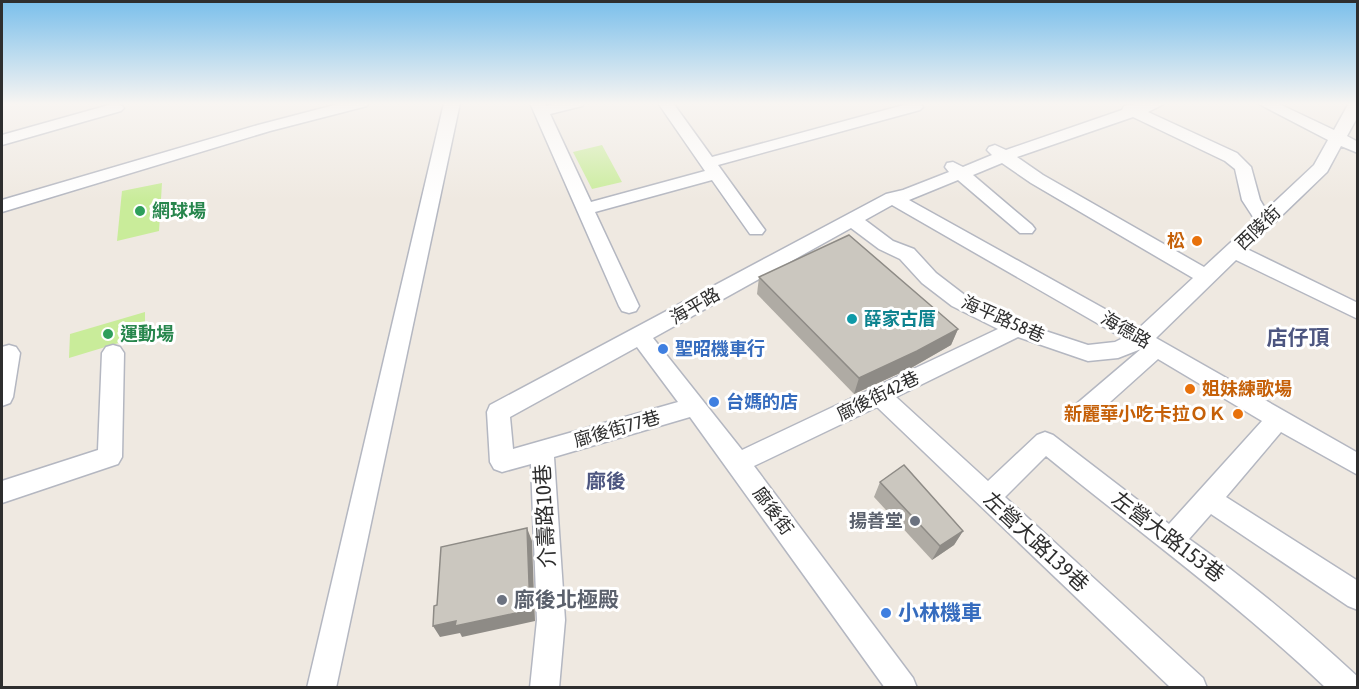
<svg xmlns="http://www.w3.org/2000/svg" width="1359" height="689" font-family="'Asap Condensed','Noto Sans TC',sans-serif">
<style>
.pitch{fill:#c9ec9a}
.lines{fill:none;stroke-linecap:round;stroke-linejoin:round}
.minor-casing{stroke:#b4b7c1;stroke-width:3}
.minor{fill:#fff;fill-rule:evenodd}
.wall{fill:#afaba4}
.shaded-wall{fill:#8e8b86}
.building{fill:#cbc7bf;stroke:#8e8b86;stroke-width:1.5}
.leisure-dot{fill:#2e9e5b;stroke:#fff;stroke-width:2}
.food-dot{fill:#e8710a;stroke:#fff;stroke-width:2}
.culture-dot{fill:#0f9aa8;stroke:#fff;stroke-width:2}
.shop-dot{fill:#3f7fe0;stroke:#fff;stroke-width:2}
.worship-dot{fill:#6b7280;stroke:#fff;stroke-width:2}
.labels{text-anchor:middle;stroke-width:6;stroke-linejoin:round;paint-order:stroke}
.leisure-label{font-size:18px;font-weight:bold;fill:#27864d;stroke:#fff;text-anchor:start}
.street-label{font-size:18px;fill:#2e2e2e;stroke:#fff}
.food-label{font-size:18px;font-weight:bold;fill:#c56008;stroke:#fff;text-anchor:end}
.culture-label{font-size:18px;font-weight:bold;fill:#0d838f;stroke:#fff;text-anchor:start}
.shop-label{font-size:18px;font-weight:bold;fill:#366cbe;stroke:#fff;text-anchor:start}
.worship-label{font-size:18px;font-weight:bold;fill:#5b616d;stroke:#fff;text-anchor:end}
.neighbourhood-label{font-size:20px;font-weight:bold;fill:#4d5680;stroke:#fff}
.quarter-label{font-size:21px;font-weight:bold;fill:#4d5680;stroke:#fff}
.near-street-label{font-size:21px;fill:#2e2e2e;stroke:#fff}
.near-worship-label{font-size:21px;font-weight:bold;fill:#5b616d;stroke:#fff;text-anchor:start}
.near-shop-label{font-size:21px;font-weight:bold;fill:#366cbe;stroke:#fff;text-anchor:start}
</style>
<rect width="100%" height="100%" fill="#efe9e1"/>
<g class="pitch">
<path d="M 602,145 L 622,182 L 592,189 L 573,152 Z"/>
<path d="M 162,183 L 159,231 L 117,241 L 122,191 Z"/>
<path d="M 145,312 L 145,335 L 69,358 L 70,334 Z"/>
</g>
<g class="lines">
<defs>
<g id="minor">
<path d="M 116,103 L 121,105 L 124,108 L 121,111 L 2,145 L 2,135 Z"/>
<path d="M 342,103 L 369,103 L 367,106 L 270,131 L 2,212 L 2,200 L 258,125 Z"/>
<path d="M 444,103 L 460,103 L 336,688 L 307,688 Z"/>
<path d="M 530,103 L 545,103 L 546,106 L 557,103 L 584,103 L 582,106 L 550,114 L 591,202 L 705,171 L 658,103 L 673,103 L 712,157 L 911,103 L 920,104 L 923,107 L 920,110 L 718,165 L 762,226 L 765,230 L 762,234 L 750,234 L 712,180 L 595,212 L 639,306 L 636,311 L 629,313 L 622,311 L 619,306 Z"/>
<path d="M 1143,103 L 1166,103 L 1148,112 L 1237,153 L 1251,167 L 1260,200 L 1266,210 L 1314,165 L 1328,140 L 1257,103 L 1277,103 L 1334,130 L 1349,103 L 1358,103 L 1358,116 L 1347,136 L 1358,142 L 1358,153 L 1341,146 L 1327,172 L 1247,249 L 1358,303 L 1358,319 L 1236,260 L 1156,338 L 1358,453 L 1358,475 L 1281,432 L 1226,497 L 1358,581 L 1358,610 L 1348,606 L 1211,514 L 1189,539 C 1249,581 1304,627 1358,677 L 1358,688 L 1326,688 C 1238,604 1140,533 1046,456 L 1005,497 L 1203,678 L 1207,688 L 1171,688 L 877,407 L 754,466 L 913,678 L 917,688 L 885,688 L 690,417 L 554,457 L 565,620 L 559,688 L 530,688 L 537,620 L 531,464 L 502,472 L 494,469 L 490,462 L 487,412 L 490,405 L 886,194 L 903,190 L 949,172 L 945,167 L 947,163 L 953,162 L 963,167 L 992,155 L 987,150 L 989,147 L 995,145 L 1006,150 L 1122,110 L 1124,106 ZM 1133,117 L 1225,161 L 1235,169 L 1242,200 L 1255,220 L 1204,267 L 1043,175 L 1017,157 ZM 1002,163 L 1031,183 L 1193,278 L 1139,328 L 909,200 L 958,180 L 1020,233 L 1032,233 L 1035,229 L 1032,225 L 973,175 ZM 892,205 L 1123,338 L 1115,342 L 1088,345 L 1024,324 L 966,296 L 936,273 L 914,249 L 893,241 L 865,220 ZM 851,228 L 879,249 L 900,259 L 922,283 L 952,306 L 998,329 L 742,450 L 653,338 ZM 1018,337 L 1088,361 L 1118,358 L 1141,349 L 1074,406 L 1071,413 L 1074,420 L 1082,422 L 1090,420 L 1158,359 L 1262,421 L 1169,524 L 1053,435 L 1045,432 L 1037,435 L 988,481 L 896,397 ZM 637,347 L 678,402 L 513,449 L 510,417 Z"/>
<path d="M 9,345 L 16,347 L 20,353 L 13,397 L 10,403 L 2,406 L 2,347 Z"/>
<path d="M 113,345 L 120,347 L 124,353 L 122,457 L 118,464 L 2,503 L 2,481 L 98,450 L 102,353 L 106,347 Z"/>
</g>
</defs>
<use href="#minor" class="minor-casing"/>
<use href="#minor" class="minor"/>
</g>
<g class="wall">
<path d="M 759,277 L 958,329 L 951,345 L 911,368 L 854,394 L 757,294 Z"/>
<path d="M 880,482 L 963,531 L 954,545 L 932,560 L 874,497 Z"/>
</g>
<g class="shaded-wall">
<path d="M 958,329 L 951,345 L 911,368 L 854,394 L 859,378 Z"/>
<path d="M 527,528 L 532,541 L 535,621 L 462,637 L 460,633 L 440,637 L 433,626 L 456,621 Z"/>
<path d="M 963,531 L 954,545 L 932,560 L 940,546 Z"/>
</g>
<g class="building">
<path d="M 849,235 L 958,329 L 917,351 L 859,378 L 759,277 Z"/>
<path d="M 904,465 L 963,531 L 940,546 L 880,482 Z"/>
<path d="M 527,528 L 530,610 L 455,626 L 456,621 L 433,626 L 434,606 L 437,605 L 441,547 Z"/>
</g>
<linearGradient id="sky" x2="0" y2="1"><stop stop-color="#7abfeb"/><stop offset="0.52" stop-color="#f8f5f2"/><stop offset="1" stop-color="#f8f5f2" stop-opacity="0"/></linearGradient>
<rect width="1359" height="200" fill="url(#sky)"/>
<g class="leisure-dot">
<circle cx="140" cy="211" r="6"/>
<circle cx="108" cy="334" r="6"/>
</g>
<g class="food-dot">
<circle cx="1197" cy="241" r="6"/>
<circle cx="1190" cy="389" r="6"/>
<circle cx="1238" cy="414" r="6"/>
</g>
<circle class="culture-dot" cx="852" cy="319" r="6"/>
<g class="shop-dot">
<circle cx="663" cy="349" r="6"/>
<circle cx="714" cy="402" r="6"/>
<circle cx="886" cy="613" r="6"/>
</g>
<g class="worship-dot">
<circle cx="915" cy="521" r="6"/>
<circle cx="502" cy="600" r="6"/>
</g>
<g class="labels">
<g class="leisure-label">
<text x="152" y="217">網球場</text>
<text x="120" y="340">運動場</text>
</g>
<g class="street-label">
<text transform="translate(1258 228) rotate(-44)" y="6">西陵街</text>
<text transform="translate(695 306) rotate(-30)" y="6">海平路</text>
<text transform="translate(1003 319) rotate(24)" y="6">海平路58巷</text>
<text transform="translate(1126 330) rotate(30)" y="6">海德路</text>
<text transform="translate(878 396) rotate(-26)" y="6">廍後街42巷</text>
<text transform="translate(617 429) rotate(-16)" y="6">廍後街77巷</text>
<text transform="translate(773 511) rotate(54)" y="6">廍後街</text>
</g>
<g class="food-label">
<text x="1185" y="247">松</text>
<text x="1202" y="395" text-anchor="start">姐妹練歌場</text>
<text x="1226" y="420">新麗華小吃卡拉ＯＫ</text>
</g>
<g class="culture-label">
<text x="864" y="325">薛家古厝</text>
</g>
<g class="shop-label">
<text x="675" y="355">聖昭機車行</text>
<text x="726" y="408">台媽的店</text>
</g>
<g class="worship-label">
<text x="903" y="527">揚善堂</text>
</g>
<g class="neighbourhood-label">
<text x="606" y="488">廍後</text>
</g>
<g class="quarter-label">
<text x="1298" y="345">店仔頂</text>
</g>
<g class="near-street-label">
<text transform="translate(545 516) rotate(-93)" y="7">介壽路10巷</text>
<text transform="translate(1168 537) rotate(37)" y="7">左營大路153巷</text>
<text transform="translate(1036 542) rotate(43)" y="7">左營大路139巷</text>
</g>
<g class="near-worship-label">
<text x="514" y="607">廍後北極殿</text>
</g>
<g class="near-shop-label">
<text x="898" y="620">小林機車</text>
</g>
</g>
<rect width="1359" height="689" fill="none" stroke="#2e2e2e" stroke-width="6"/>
</svg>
